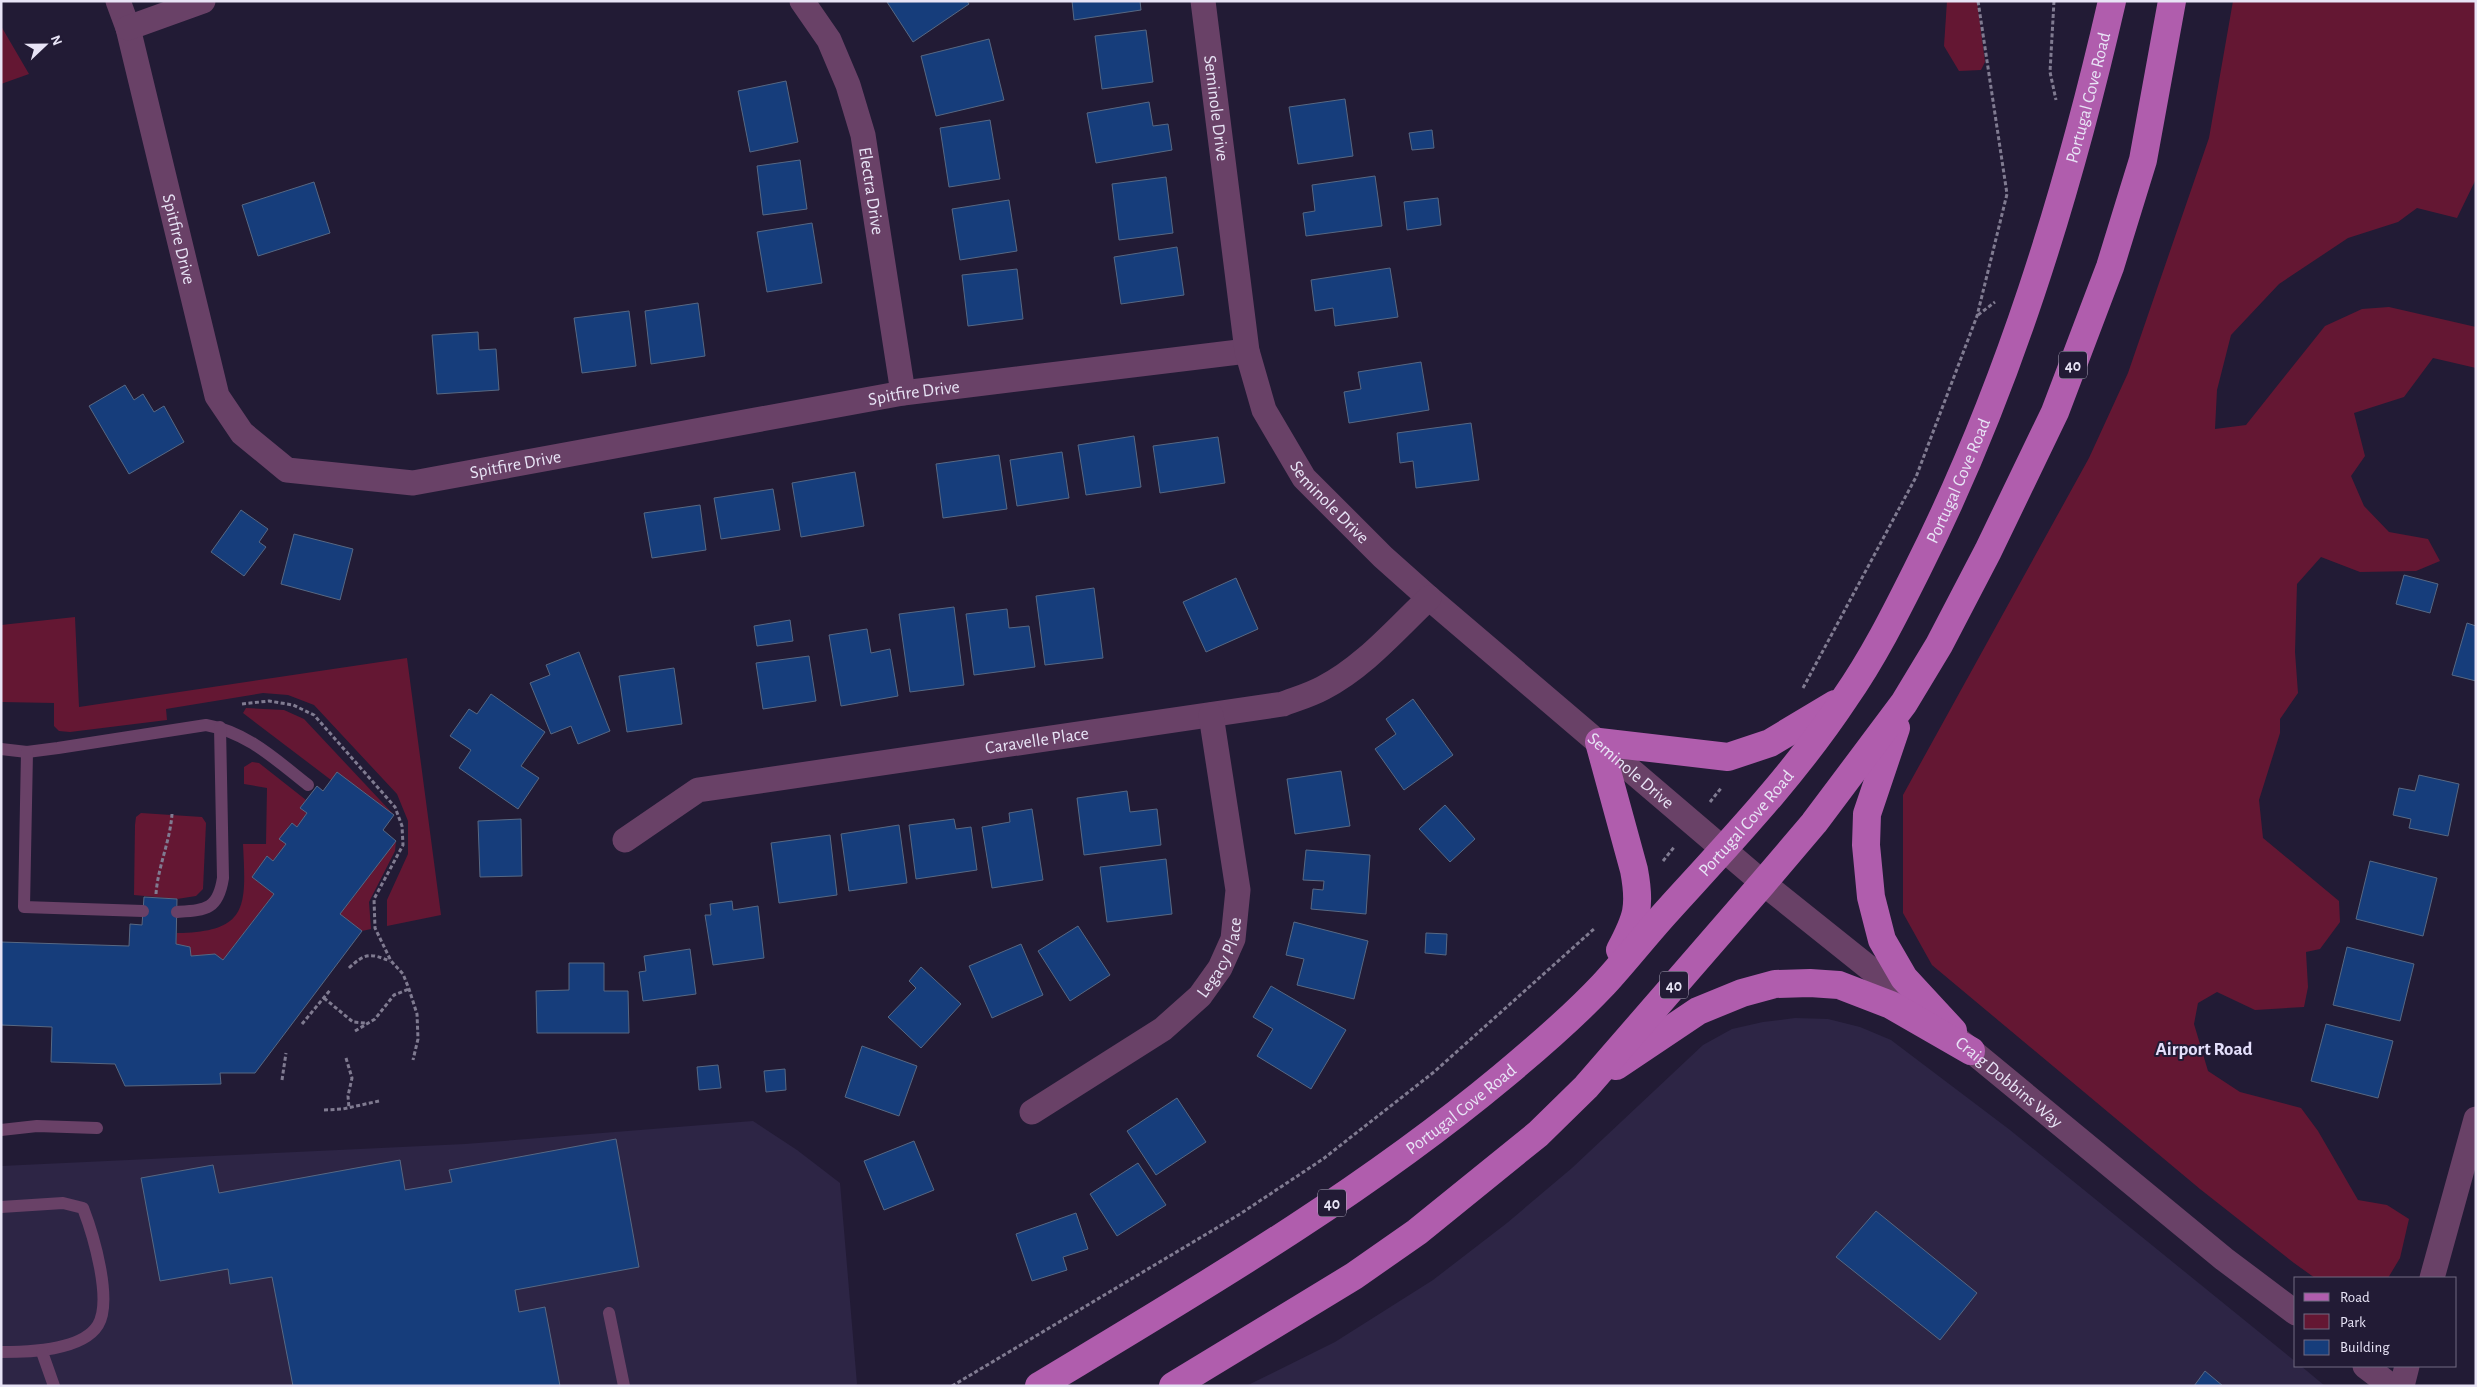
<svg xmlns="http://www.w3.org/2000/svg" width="2477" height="1387" font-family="'Alegreya Sans',sans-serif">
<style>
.built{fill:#2d2545}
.green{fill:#641733}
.building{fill:#163d7b;stroke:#576883}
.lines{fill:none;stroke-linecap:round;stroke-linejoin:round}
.path{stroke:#807b91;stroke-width:3;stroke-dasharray:4 2.5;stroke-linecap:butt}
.service{stroke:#694167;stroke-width:12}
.minor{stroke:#694167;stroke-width:25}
.primary{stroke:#b05dad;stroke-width:28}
.labels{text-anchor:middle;stroke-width:4;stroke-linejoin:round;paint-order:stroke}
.shield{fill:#221b35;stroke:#ada8bc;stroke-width:1}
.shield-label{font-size:16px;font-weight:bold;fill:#e8e4f6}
.street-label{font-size:18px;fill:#e8e4f6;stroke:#221b35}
.neighbourhood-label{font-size:19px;font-weight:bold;fill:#e4dffb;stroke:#221b35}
</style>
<rect width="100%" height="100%" fill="#221b35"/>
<g class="built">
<path d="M 1795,1018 L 1828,1019 L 1860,1027 L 1891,1040 L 2010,1130 L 2296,1362 L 2296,1366 L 2301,1366 L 2325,1386 L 1246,1386 L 1335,1342 L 1433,1280 L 1507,1223 L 1572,1168 L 1703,1045 L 1732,1029 L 1763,1022 Z"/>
<path d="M 753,1121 L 797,1150 L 840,1183 L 857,1384 L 854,1386 L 1,1386 L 1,1166 L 465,1144 Z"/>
</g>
<g class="green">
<path d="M 1947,1 L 1977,1 L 1985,62 L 1981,70 L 1959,71 L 1944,46 Z"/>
<path d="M 2233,1 L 2476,1 L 2476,179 L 2457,218 L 2417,208 L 2398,222 L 2348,238 L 2279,284 L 2231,335 L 2217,390 L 2215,429 L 2246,425 L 2325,326 L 2362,309 L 2389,307 L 2476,327 L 2476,368 L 2433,358 L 2404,397 L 2354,413 L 2365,456 L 2351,476 L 2364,506 L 2389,532 L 2428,539 L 2440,561 L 2416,571 L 2360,572 L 2321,557 L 2297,584 L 2295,652 L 2298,693 L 2280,719 L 2280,733 L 2259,800 L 2263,838 L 2339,901 L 2340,922 L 2320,949 L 2306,952 L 2308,987 L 2304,1007 L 2255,1010 L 2217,992 L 2198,1003 L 2194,1024 L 2208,1071 L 2240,1092 L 2301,1108 L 2318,1131 L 2358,1200 L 2387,1205 L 2409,1219 L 2400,1258 L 2388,1278 L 2315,1278 L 2294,1263 L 2200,1189 L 1932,965 L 1903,913 L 1903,795 L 2089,458 L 2128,373 L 2209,138 Z"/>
<path d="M 1,26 L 29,74 L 1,84 Z"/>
<path d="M 75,617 L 79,707 L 407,658 L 441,915 L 387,926 L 387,900 L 408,854 L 408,821 L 397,794 L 314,705 L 288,695 L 263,693 L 166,709 L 167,720 L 70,732 L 59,731 L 54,726 L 54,703 L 1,702 L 1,625 Z"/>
<path d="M 246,708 L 284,710 L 304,719 L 394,815 L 331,780 L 243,713 Z"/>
<path d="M 252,762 L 259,763 L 306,800 L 300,808 L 307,813 L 297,827 L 291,823 L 280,839 L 286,844 L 273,861 L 267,856 L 252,877 L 274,894 L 223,960 L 215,954 L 191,956 L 190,947 L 176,944 L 177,933 C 249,932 246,906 243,844 L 266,844 L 267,788 L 244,784 L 244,767 Z"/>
<path d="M 141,813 L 202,817 L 206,823 L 203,889 L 196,896 L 177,899 L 134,895 L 135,825 L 136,817 Z"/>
<path d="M 396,841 L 395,851 L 369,902 L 371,929 L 362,931 L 340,914 Z"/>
</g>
<g class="building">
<path d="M 967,1 L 969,4 L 913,42 L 887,2 Z"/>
<path d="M 1072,1 L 1140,1 L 1141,10 L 1074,20 Z"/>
<path d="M 1146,30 L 1153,82 L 1102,89 L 1095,36 Z"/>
<path d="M 989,39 L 1004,100 L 936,116 L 921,56 Z"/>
<path d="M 786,81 L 798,142 L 750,152 L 738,91 Z"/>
<path d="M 1345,99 L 1353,156 L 1298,164 L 1289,107 Z"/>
<path d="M 1149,102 L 1153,126 L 1168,124 L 1172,150 L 1096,163 L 1087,113 Z"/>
<path d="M 990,120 L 1000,179 L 949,187 L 940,128 Z"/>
<path d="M 1432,130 L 1434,148 L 1412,150 L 1409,133 Z"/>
<path d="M 800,160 L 807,209 L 763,215 L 757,166 Z"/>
<path d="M 1375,176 L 1382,226 L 1306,236 L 1303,213 L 1315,211 L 1312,185 Z"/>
<path d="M 1166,177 L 1173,233 L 1119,240 L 1112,184 Z"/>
<path d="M 314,182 L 330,233 L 258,256 L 242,205 Z"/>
<path d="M 1438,198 L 1441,225 L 1407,230 L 1404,202 Z"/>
<path d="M 1009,200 L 1017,251 L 960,260 L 952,209 Z"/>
<path d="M 812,223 L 822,283 L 767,292 L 757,232 Z"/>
<path d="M 1177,247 L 1184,295 L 1121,304 L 1114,257 Z"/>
<path d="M 1390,268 L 1398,317 L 1335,326 L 1333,308 L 1315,311 L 1311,280 Z"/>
<path d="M 1017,269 L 1023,319 L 968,326 L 962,275 Z"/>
<path d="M 698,303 L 705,356 L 651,364 L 645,311 Z"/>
<path d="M 629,311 L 636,366 L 582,373 L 574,318 Z"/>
<path d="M 478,332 L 479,350 L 496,349 L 499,390 L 437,394 L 432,335 Z"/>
<path d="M 1421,362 L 1429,410 L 1349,423 L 1344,392 L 1361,389 L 1358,372 Z"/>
<path d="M 125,385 L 134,400 L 143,394 L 154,412 L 164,406 L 184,442 L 129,474 L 89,406 Z"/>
<path d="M 1471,423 L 1479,480 L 1416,488 L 1413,461 L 1400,463 L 1397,433 Z"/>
<path d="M 1134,436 L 1141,487 L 1086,495 L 1078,445 Z"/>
<path d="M 1218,437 L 1225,483 L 1160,493 L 1153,446 Z"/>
<path d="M 1062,452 L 1069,498 L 1017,506 L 1010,460 Z"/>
<path d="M 999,455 L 1007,509 L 943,518 L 936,464 Z"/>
<path d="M 855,472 L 864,526 L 801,537 L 792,483 Z"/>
<path d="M 773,489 L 780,530 L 721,539 L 714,498 Z"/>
<path d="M 700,505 L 706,550 L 652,558 L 644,513 Z"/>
<path d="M 241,510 L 268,529 L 259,542 L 266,547 L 244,576 L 211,552 Z"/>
<path d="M 294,534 L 353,549 L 340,600 L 281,584 Z"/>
<path d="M 2404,575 L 2438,584 L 2430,613 L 2396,604 Z"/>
<path d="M 1236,578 L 1258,629 L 1206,652 L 1183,602 Z"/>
<path d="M 1094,588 L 1103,658 L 1045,665 L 1036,596 Z"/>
<path d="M 954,607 L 964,685 L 910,692 L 899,614 Z"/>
<path d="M 1007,609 L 1009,628 L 1029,626 L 1035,667 L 974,675 L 966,614 Z"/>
<path d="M 790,620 L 793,641 L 757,646 L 754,626 Z"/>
<path d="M 2467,623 L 2476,626 L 2476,681 L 2452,675 Z"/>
<path d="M 867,629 L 871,653 L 890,649 L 898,696 L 841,706 L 829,635 Z"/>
<path d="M 579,652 L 610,731 L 578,744 L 571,726 L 551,734 L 530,683 L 550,675 L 546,665 Z"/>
<path d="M 809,656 L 816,701 L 763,709 L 756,663 Z"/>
<path d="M 674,668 L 682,724 L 627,732 L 619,676 Z"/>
<path d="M 491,694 L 545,732 L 521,766 L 539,778 L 518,809 L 459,768 L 471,750 L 450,736 L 469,709 L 477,714 Z"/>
<path d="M 1413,699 L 1453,755 L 1404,790 L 1375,749 L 1396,734 L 1386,719 Z"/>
<path d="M 1341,771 L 1350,826 L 1295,834 L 1287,779 Z"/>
<path d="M 337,772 L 394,815 L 383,830 L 396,841 L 340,914 L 362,931 L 255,1073 L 220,1073 L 221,1084 L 125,1086 L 115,1064 L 51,1062 L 52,1027 L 1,1025 L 1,942 L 129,946 L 130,924 L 142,925 L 144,897 L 177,899 L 176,944 L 190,947 L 191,956 L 215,954 L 223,960 L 274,894 L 252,877 L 267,856 L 273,861 L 286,844 L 279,839 L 292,823 L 297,827 L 307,813 L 300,808 L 317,786 L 323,791 Z"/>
<path d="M 2419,775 L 2459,784 L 2448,836 L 2409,828 L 2411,819 L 2393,815 L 2399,788 L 2415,791 Z"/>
<path d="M 1127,791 L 1130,812 L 1157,809 L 1161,845 L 1084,855 L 1077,798 Z"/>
<path d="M 1445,805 L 1475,839 L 1450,862 L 1419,829 Z"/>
<path d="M 1032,809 L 1043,880 L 992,888 L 982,827 L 1010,822 L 1009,813 Z"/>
<path d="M 521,819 L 522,876 L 480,877 L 478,821 Z"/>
<path d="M 954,819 L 956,829 L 971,827 L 977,870 L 916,879 L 909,825 Z"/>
<path d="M 899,825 L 907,883 L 849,891 L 841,834 Z"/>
<path d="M 830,835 L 837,895 L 779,903 L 771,843 Z"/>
<path d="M 1306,850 L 1370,855 L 1366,914 L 1311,909 L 1313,889 L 1323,890 L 1324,881 L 1303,880 Z"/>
<path d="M 1166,859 L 1172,914 L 1107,922 L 1100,867 Z"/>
<path d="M 2370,861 L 2437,878 L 2423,936 L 2356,919 Z"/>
<path d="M 732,901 L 733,910 L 758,906 L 764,958 L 713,965 L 705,915 L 711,915 L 710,904 Z"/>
<path d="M 1294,922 L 1368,941 L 1354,999 L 1297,985 L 1304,959 L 1286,955 Z"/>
<path d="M 1078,926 L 1110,975 L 1070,1001 L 1038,951 Z"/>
<path d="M 1426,933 L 1447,934 L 1446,955 L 1425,953 Z"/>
<path d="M 1021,944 L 1043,995 L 992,1018 L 969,966 Z"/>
<path d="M 2347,947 L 2414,964 L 2400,1021 L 2333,1005 Z"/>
<path d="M 690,949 L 696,994 L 643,1001 L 639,972 L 646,971 L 644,956 Z"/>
<path d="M 569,963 L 604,963 L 604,991 L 628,991 L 629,1033 L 537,1033 L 536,991 L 569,990 Z"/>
<path d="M 921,967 L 961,1004 L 921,1048 L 888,1017 L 916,988 L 909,981 Z"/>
<path d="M 1271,986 L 1346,1030 L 1311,1089 L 1257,1056 L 1273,1029 L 1253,1017 Z"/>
<path d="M 2326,1024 L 2393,1041 L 2378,1098 L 2311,1081 Z"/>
<path d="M 862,1046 L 917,1066 L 899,1116 L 845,1097 Z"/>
<path d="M 718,1065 L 721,1088 L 699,1090 L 697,1067 Z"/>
<path d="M 785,1069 L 786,1090 L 766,1092 L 764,1071 Z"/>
<path d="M 1177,1098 L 1206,1142 L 1156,1175 L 1127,1131 Z"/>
<path d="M 616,1139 L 639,1267 L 515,1290 L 519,1312 L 545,1307 L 560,1386 L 293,1386 L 272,1277 L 230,1284 L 228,1269 L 160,1281 L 141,1178 L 213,1165 L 219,1193 L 400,1160 L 405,1190 L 452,1182 L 449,1170 Z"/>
<path d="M 914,1141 L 934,1190 L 884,1210 L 864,1161 Z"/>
<path d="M 1138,1163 L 1166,1205 L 1117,1236 L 1090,1194 Z"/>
<path d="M 1876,1211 L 1977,1293 L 1940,1340 L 1836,1257 Z"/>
<path d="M 1076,1213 L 1088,1249 L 1063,1257 L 1067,1270 L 1032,1281 L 1016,1234 Z"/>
<path d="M 2205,1371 L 2223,1386 L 2194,1386 Z"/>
</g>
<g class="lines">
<g class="path">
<path d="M 2054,1 L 2050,72 L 2056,100"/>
<path d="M 1978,315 L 1995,302"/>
<path d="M 1803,688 L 1916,477 L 1977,316 L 2007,194 L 1978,1"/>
<path d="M 242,704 L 269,701 L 293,705 L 314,715 L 395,807 L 402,826 L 403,845 L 374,899 L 375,928 L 391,961 L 403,974 L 409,989 L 417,1014 L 418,1039 L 413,1060"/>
<path d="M 1710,802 L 1722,787"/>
<path d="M 1663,861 L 1675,846"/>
<path d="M 156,894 C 158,866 170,842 172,814"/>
<path d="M 349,968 C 365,953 370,953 390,961"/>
<path d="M 324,998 L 353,1022 L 365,1023"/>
<path d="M 302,1024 L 331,989"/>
<path d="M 355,1031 L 375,1019 L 394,995 L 409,989"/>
<path d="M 346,1058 L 352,1078 L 348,1096 L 349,1108"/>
<path d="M 282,1080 L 286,1053"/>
<path d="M 324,1110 L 343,1109 L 379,1101"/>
<path d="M 952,1386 L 1240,1214 L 1323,1159 L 1434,1072 L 1595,928"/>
</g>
<g class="service">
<path d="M 1,749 L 27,752 L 58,748 L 206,725 C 247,732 276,760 308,785"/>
<path d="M 27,752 L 24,907 L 143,911"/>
<path d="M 177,912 C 206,910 218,910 223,878 L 220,727"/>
<path d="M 1,1130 L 37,1126 L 97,1128"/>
<path d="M 1,1207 L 63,1203 L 83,1208 C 93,1234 113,1300 98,1325 C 82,1351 28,1352 1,1352"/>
<path d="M 609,1313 L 624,1386"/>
<path d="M 42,1352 L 54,1386"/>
</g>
<g class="minor">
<path id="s1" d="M 118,1 L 128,28 L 217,396 L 242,433 L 287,470 L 413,483 L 903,393 L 1247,351"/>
<path id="s2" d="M 802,1 L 829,40 L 848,85 L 863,135 L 903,393"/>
<path id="s3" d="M 1203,1 L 1247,351 L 1264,410 L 1304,478 L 1383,557 L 1429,598 L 1763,883 L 1923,1011"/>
<path d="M 128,28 L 203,1"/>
<path id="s4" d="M 625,840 L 698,790 L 1283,704 C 1296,699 1310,695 1323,688 C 1364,667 1396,629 1429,598"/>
<path id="s5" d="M 1956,1038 L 2224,1259 L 2296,1313"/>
<path id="s6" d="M 1032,1112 L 1163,1029 L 1200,996 L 1220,968 L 1233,939 L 1238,890 L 1211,715"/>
<path d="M 2432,1278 L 2476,1119"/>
<path d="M 2365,1366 L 2391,1386"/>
<path d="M 2402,1386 L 2407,1366"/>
</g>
<g class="primary">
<path d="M 1896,728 L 1867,814 L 1866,845 L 1871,897 L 1882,940 L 1904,978 L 1953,1031"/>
<path d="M 1620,950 C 1637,918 1641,907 1634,870 L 1599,742 L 1728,757 L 1770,743 L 1835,704"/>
<path d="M 1616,1066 L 1698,1011 L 1742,993 L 1775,984 L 1810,983 L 1839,985 L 1891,1005 L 1971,1051"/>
<path id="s7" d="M 1039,1386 C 1198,1290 1359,1196 1502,1077 C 1537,1048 1573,1017 1604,984 C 1626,960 1647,933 1670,908 C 1731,841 1794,775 1845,698 C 1873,658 1895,614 1917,570 C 2007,391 2067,197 2112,1"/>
<path d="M 1173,1386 L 1354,1276 L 1417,1232 L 1538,1134 L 1586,1087 L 1763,883 L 1814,823 L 1904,703 L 1939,645 L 1988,551 L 2055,412 L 2110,267 L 2143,160 L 2172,1"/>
</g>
</g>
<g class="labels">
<g class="shield">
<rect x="2059" y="351.5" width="28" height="27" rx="4"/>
<rect x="1660" y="971.5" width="28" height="27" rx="4"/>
<rect x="1318" y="1189.5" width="28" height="27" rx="4"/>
</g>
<g class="shield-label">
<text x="2073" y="371">40</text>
<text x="1674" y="991">40</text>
<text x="1332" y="1209">40</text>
</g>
<g class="street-label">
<text dy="6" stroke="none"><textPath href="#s7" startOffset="1720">Portugal Cove Road</textPath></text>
<text dy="6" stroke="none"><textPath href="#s3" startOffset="108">Seminole Drive</textPath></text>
<text dy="6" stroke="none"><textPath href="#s2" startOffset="205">Electra Drive</textPath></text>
<text dy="6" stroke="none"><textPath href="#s1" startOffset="246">Spitfire Drive</textPath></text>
<text dy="6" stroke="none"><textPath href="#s1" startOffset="1146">Spitfire Drive</textPath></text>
<text dy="6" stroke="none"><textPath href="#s1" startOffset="741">Spitfire Drive</textPath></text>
<text dy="6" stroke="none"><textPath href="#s7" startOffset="1315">Portugal Cove Road</textPath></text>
<text dy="6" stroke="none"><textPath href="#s3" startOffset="528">Seminole Drive</textPath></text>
<text dy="6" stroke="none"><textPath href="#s4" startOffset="431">Caravelle Place</textPath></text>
<text dy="6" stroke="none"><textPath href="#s3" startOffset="932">Seminole Drive</textPath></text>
<text dy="6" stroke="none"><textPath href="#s7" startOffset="910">Portugal Cove Road</textPath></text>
<text dy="6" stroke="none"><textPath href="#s6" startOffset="249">Legacy Place</textPath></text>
<text dy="6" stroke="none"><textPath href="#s5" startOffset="69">Craig Dobbins Way</textPath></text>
<text dy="6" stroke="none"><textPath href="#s7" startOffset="505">Portugal Cove Road</textPath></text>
</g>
<g class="neighbourhood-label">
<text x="2204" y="1055">Airport Road</text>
</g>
</g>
<rect width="2477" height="1387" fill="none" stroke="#e8e4f6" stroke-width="5"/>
<rect x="2294" y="1277" width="162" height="90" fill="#221b35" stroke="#716b82"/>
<rect x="2304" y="1293" width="25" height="8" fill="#b05dad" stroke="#716b82"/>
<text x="2340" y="1302" font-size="15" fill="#e8e4f6">Road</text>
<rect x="2304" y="1314" width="25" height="15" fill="#641733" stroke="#716b82"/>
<text x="2340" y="1327" font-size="15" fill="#e8e4f6">Park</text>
<rect x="2304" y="1340" width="25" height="15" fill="#163d7b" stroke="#716b82"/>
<text x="2340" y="1352" font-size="15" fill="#e8e4f6">Building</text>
<g transform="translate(45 45) rotate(68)" stroke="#221b35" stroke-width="4" paint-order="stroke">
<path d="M0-4L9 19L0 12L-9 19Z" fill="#e8e4f6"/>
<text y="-8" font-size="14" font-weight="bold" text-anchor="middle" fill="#e8e4f6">N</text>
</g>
</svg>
